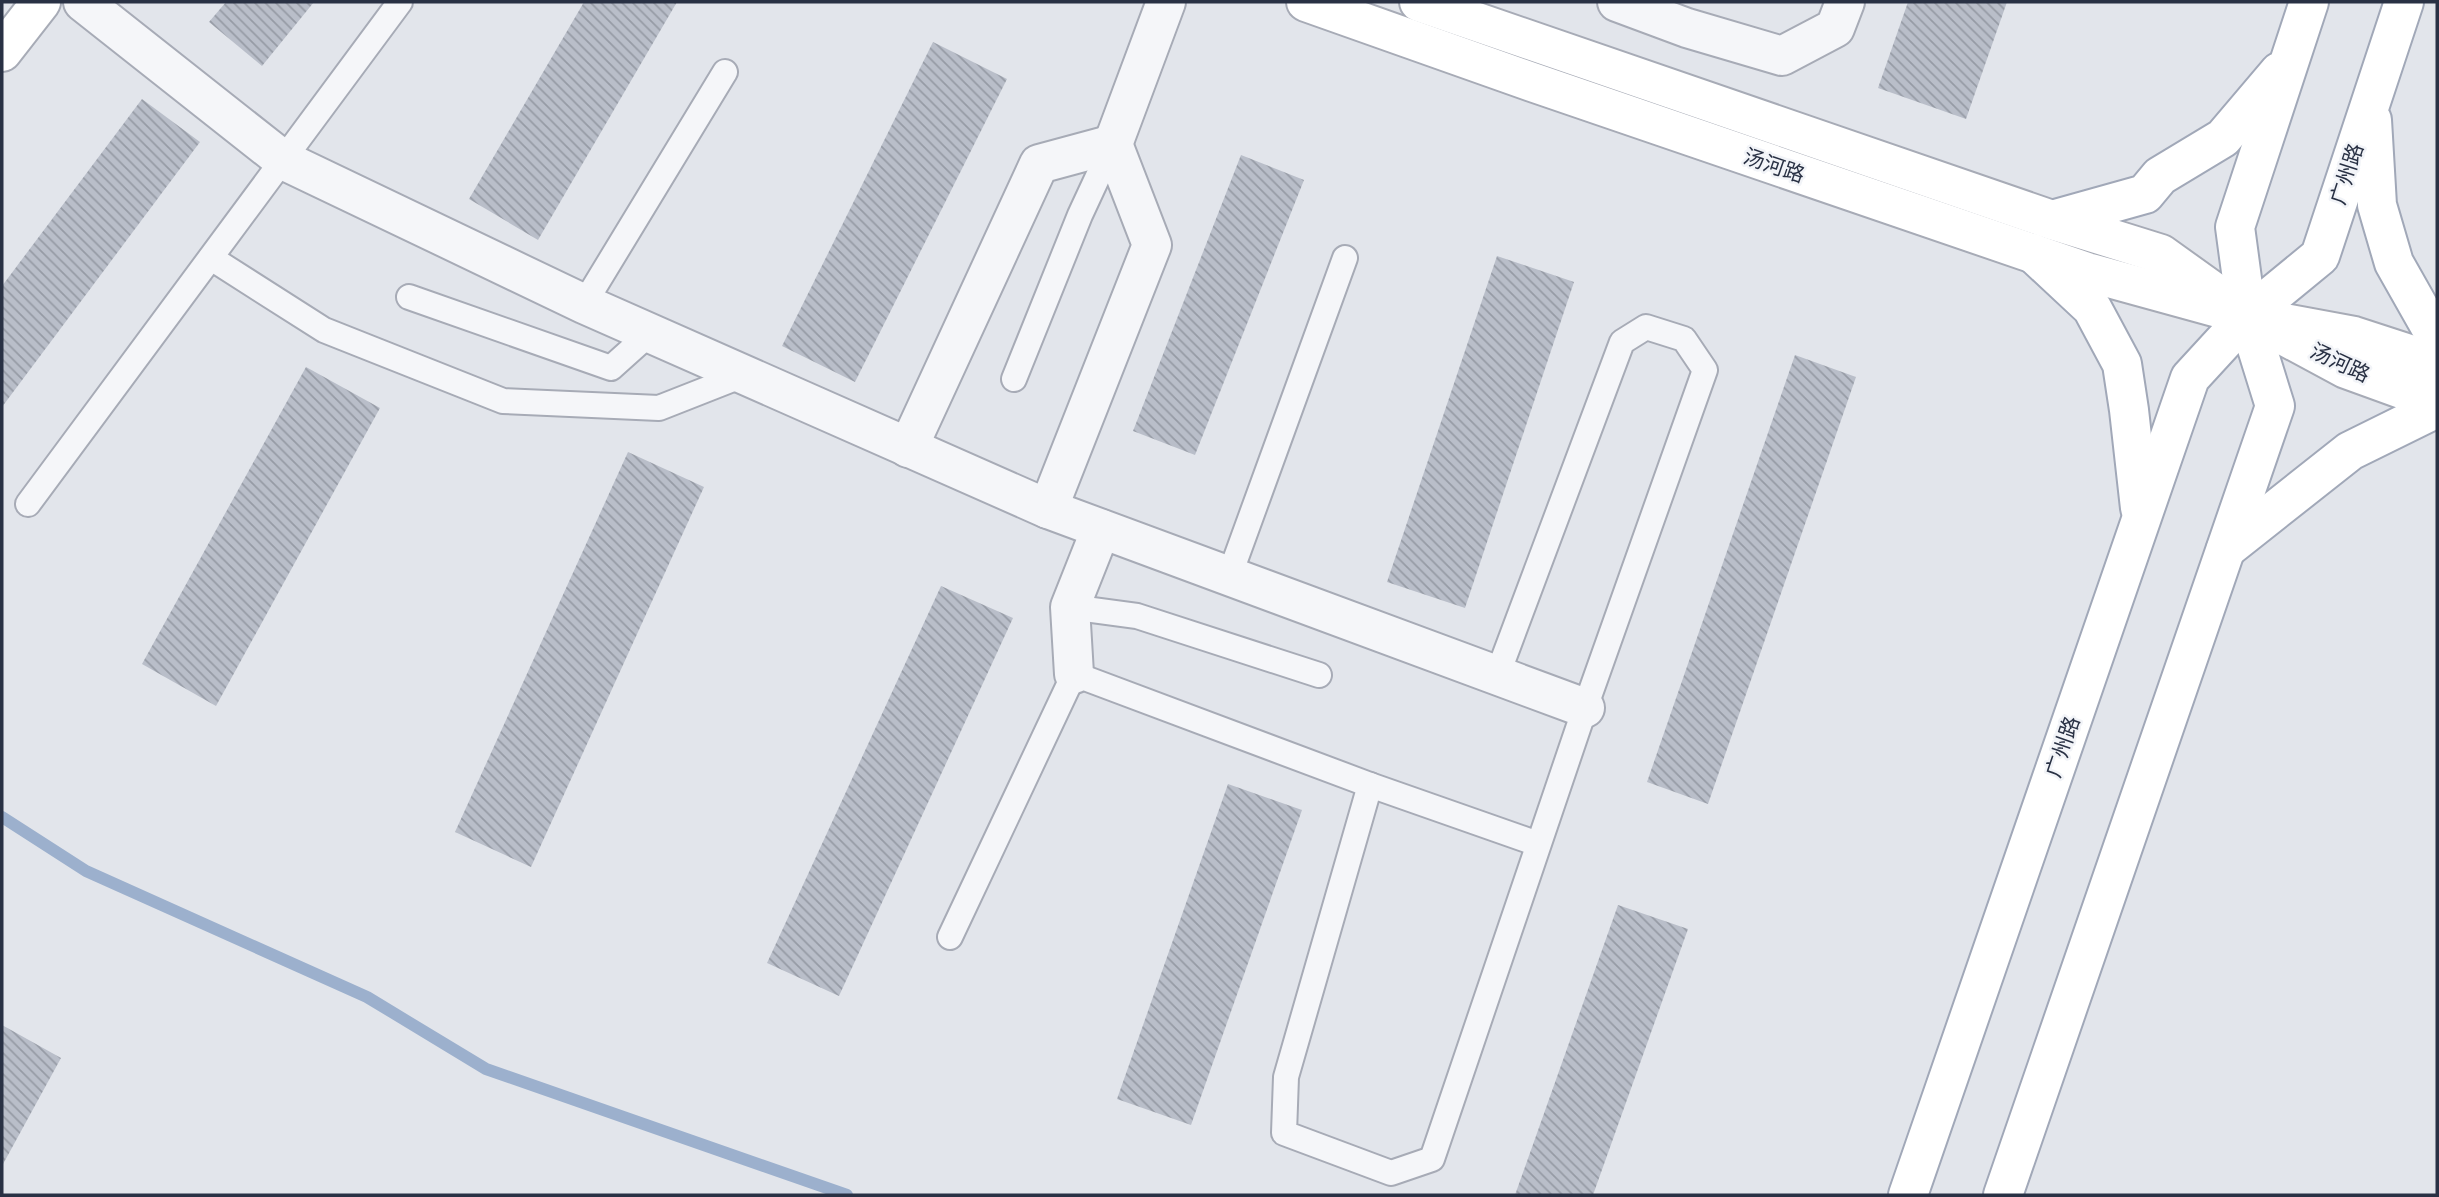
<svg xmlns="http://www.w3.org/2000/svg" width="2439" height="1197" font-family="Figtree,'Noto Sans SC',sans-serif">
<style>
.lines{fill:none;stroke-linecap:round;stroke-linejoin:round}
.stream{stroke:#9cb0cd;stroke-width:12}
.building{fill:url(#building-back-hatch)}
.lane-casing{stroke:#a7abb6;stroke-width:28}
.street-casing{stroke:#a7abb6;stroke-width:42}
.secondary-casing{stroke:#a7abb6;stroke-width:42}
.primary-casing{stroke:#a1a8b8;stroke-width:42}
.lane{stroke:#f5f6f9;stroke-width:24}
.street{stroke:#f5f6f9;stroke-width:38}
.secondary{stroke:#fff;stroke-width:38}
.primary{stroke:#fff;stroke-width:38}
.labels{text-anchor:middle;stroke-width:5;stroke-linejoin:round;paint-order:stroke}
.street-label{font-size:21px;fill:#293144;stroke:#f2f4f8}
</style>
<defs>
<pattern id="building-back-hatch" width="6" height="6" patternUnits="userSpaceOnUse" patternTransform="scale(1.75)"><rect width="6" height="6" fill="#b9bec9"/><path d="M-1 5l2 2M0 0l6 6M5-1l2 2" fill="none" stroke="#969ba5"/></pattern>
</defs>
<rect width="100%" height="100%" fill="#e2e5eb"/>
<g class="lines">
<path class="stream" d="M 2,817 L 86,871 L 367,997 L 486,1069 L 847,1195"/>
</g>
<g class="building">
<path d="M 226,2 L 314,2 L 262,66 L 209,22 Z"/>
<path d="M 584,2 L 677,2 L 538,240 L 469,199 Z"/>
<path d="M 1908,2 L 2007,2 L 1966,119 L 1878,88 Z"/>
<path d="M 933,42 L 1007,79 L 855,382 L 782,346 Z"/>
<path d="M 142,99 L 200,142 L 2,407 L 2,286 Z"/>
<path d="M 1241,155 L 1304,180 L 1195,455 L 1133,431 Z"/>
<path d="M 1497,256 L 1574,282 L 1465,608 L 1387,582 Z"/>
<path d="M 1795,355 L 1856,377 L 1708,804 L 1647,782 Z"/>
<path d="M 306,367 L 380,408 L 216,706 L 142,664 Z"/>
<path d="M 628,452 L 704,487 L 531,867 L 455,832 Z"/>
<path d="M 941,586 L 1013,618 L 839,996 L 767,963 Z"/>
<path d="M 1228,784 L 1302,810 L 1191,1125 L 1117,1099 Z"/>
<path d="M 1618,905 L 1688,929 L 1593,1195 L 1515,1195 Z"/>
<path d="M 2,1025 L 61,1058 L 2,1166 Z"/>
</g>
<g class="lines">
<defs>
<g id="lane">
<path d="M 211,258 L 324,330 L 503,401 L 659,408 L 743,375"/>
<path d="M 409,297 L 611,368 L 650,333"/>
<path d="M 584,304 L 725,72"/>
<path d="M 1014,379 L 1080,215 L 1113,144"/>
<path d="M 28,504 L 400,2"/>
<path d="M 1229,577 L 1345,258"/>
<path d="M 1070,607 L 1137,616 L 1319,675"/>
<path d="M 1370,785 L 1286,1077 L 1284,1133 L 1391,1173 L 1432,1159 L 1585,708 L 1705,370 L 1684,339 L 1646,327 L 1622,342 L 1497,676"/>
<path d="M 950,937 L 1074,674 L 1370,785 L 1538,844"/>
</g>
<g id="street">
<path d="M 83,2 L 283,160 L 584,304 L 1048,509 L 1585,708"/>
<path d="M 1617,2 L 1687,28 L 1782,56 L 1835,28 L 1845,2"/>
<path d="M 1113,144 L 1166,2"/>
<path d="M 908,448 L 1039,164 L 1113,144 L 1152,245 L 1048,509"/>
<path d="M 1074,674 L 1070,607 L 1101,529"/>
</g>
<g id="secondary">
<path d="M 1306,2 L 1532,82 L 2087,272 L 2247,316 L 2354,336 L 2437,363"/>
<path d="M 1419,2 L 2052,220 L 2161,254 L 2228,302"/>
<path d="M 2,52 L 41,2"/>
<path d="M 2279,333 L 2346,369 L 2437,402"/>
</g>
<g id="primary">
<path d="M 2372,120 L 2377,205 L 2394,263 L 2437,339"/>
<path d="M 2052,220 L 2145,194 L 2160,176 L 2223,138 L 2279,72"/>
<path d="M 2033,253 L 2092,308 L 2122,364 L 2129,410 L 2140,508"/>
<path d="M 2226,549 L 2350,451 L 2437,408"/>
<path d="M 1908,1195 L 2190,378 L 2247,316 L 2320,256 L 2404,2"/>
<path d="M 2003,1195 L 2275,406 L 2247,316 L 2235,227 L 2309,2"/>
</g>
</defs>
<use href="#lane" class="lane-casing"/>
<use href="#street" class="street-casing"/>
<use href="#secondary" class="secondary-casing"/>
<use href="#primary" class="primary-casing"/>
<use href="#lane" class="lane"/>
<use href="#street" class="street"/>
<use href="#secondary" class="secondary"/>
<use href="#primary" class="primary"/>
</g>
<g class="labels">
<g class="street-label">
<text transform="translate(1774 166) rotate(19)" y="7">汤河路</text>
<text transform="translate(2347 174) rotate(-72)" y="7">广州路</text>
<text transform="translate(2340 363) rotate(25)" y="7">汤河路</text>
<text transform="translate(2063 747) rotate(-71)" y="7">广州路</text>
</g>
</g>
<rect width="2439" height="1197" fill="none" stroke="#293144" stroke-width="7"/>
</svg>
